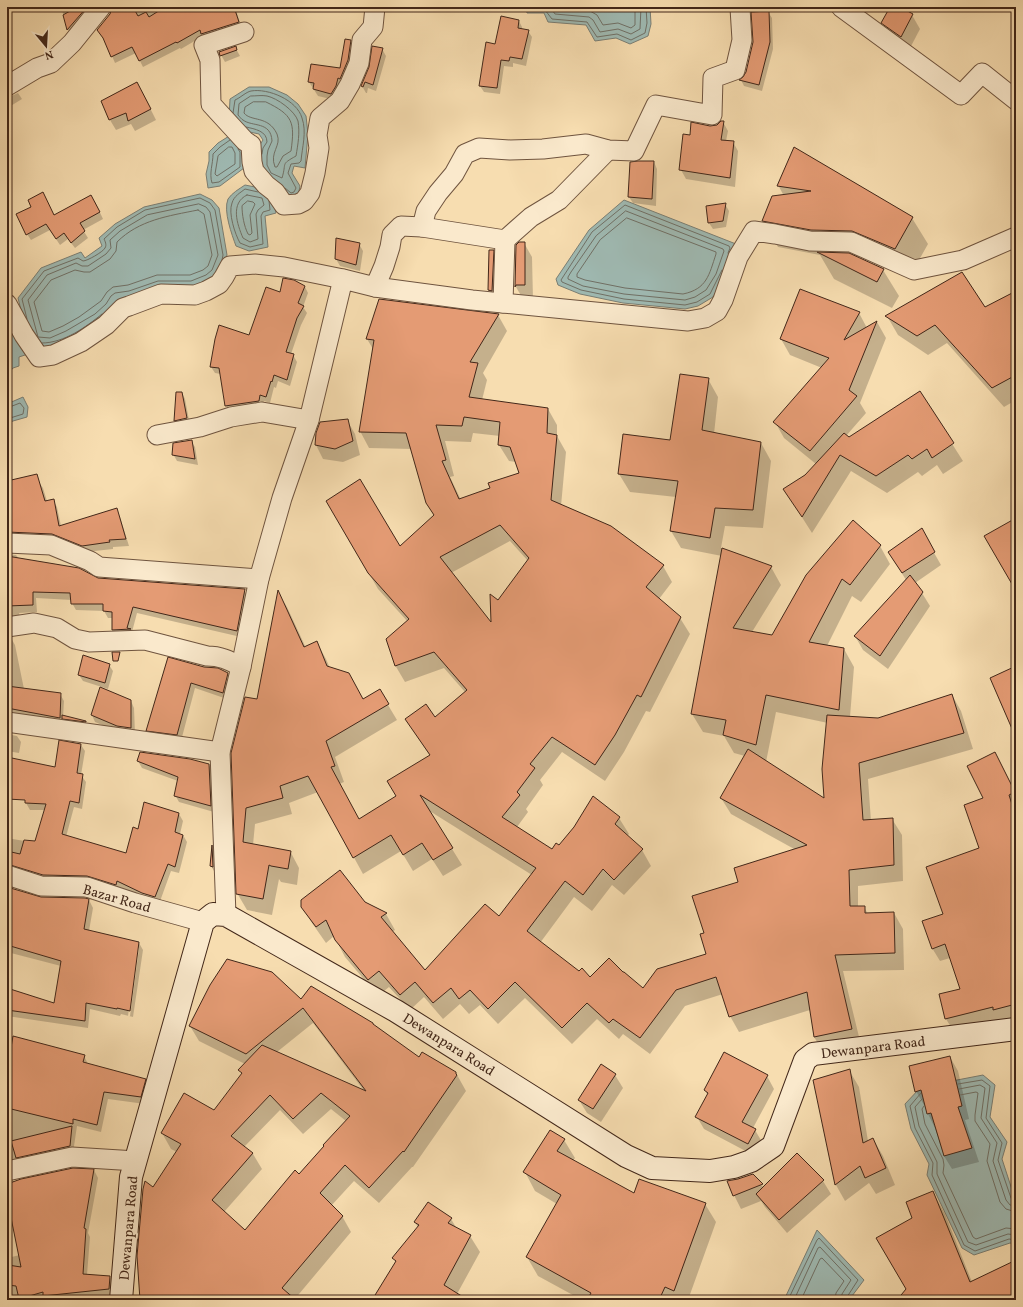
<svg xmlns="http://www.w3.org/2000/svg" width="1023" height="1307" font-family="Vollkorn,serif">
<style>
.water{fill:#9fbab3;stroke:#7a7f75}
.shadow{fill:#0003;fill-rule:evenodd}
.lines{fill:none;stroke-linecap:round;stroke-linejoin:round}
.shore{stroke:#707066;stroke-width:1}
.building{fill:#e49b74;stroke:#422719;fill-rule:evenodd}
.street-casing{stroke:#6f543f;stroke-width:21}
.secondary-casing{stroke:#422719;stroke-width:24}
.street{stroke:#fae9cc;stroke-width:19}
.secondary{stroke:#fae9cc;stroke-width:22}
.labels{text-anchor:middle;stroke-width:4;stroke-linejoin:round;paint-order:stroke}
.street-label{font-size:14px;fill:#422719;stroke:#fae9cc}
</style>
<rect width="100%" height="100%" fill="#f7ddb0"/>
<filter id="stains"><feTurbulence type="fractalNoise" baseFrequency=".005" numOctaves="4"/><feColorMatrix values="0 0 0 0 .2 0 0 0 0 .09 0 0 0 0 .02 0 0 0 .5 -.17"/></filter>
<radialGradient id="worn" r=".72"><stop offset=".6" stop-color="#630" stop-opacity="0"/><stop offset="1" stop-color="#630" stop-opacity=".3"/></radialGradient>
<g class="water">
<path d="M 526,7 L 650,7 L 651,24 L 648,36 L 630,44 L 616,38 L 595,41 L 586,25 L 548,22 L 544,13 L 527,13 Z"/>
<path d="M 249,87 L 269,87 L 287,95 L 298,104 L 306,116 L 308,134 L 305,168 L 294,166 L 292,173 L 300,186 L 298,196 L 289,198 L 263,180 L 259,146 L 263,140 L 259,134 L 245,131 L 229,118 L 230,99 Z"/>
<path d="M 234,133 L 244,151 L 244,168 L 220,186 L 208,188 L 206,174 L 209,161 L 209,152 L 218,143 Z"/>
<path d="M 245,185 L 265,189 L 271,193 L 276,213 L 265,216 L 268,247 L 249,251 L 236,246 C 232,235 223,211 228,199 C 232,193 239,189 245,185 Z"/>
<path d="M 200,194 L 212,200 L 219,208 L 227,255 L 219,276 L 87,330 L 52,347 L 37,347 L 26,330 L 18,298 L 41,268 L 81,252 L 85,258 L 102,246 L 99,238 L 115,224 L 144,207 Z"/>
<path d="M 624,200 L 736,244 L 724,277 L 713,297 L 698,306 L 685,309 L 623,303 L 580,294 L 558,285 L 556,279 L 589,230 Z"/>
<path d="M 7,323 L 28,354 L 19,357 L 19,366 L 13,368 L 7,375 Z"/>
<path d="M 23,397 L 28,407 L 27,417 L 13,421 L 7,424 L 7,404 Z"/>
<path d="M 983,1075 L 995,1085 L 990,1117 L 1007,1142 L 1002,1159 L 1016,1202 L 1016,1244 L 1010,1243 L 974,1255 L 962,1248 L 927,1175 L 929,1164 L 911,1129 L 905,1104 L 921,1087 Z"/>
<path d="M 817,1230 L 864,1280 L 849,1300 L 784,1300 Z"/>
</g>
<g class="shadow">
<path d="M 61,7 L 96,7 L 72,36 L 68,30 Z"/>
<path d="M 113,7 L 235,7 L 242,29 L 203,36 L 181,49 L 180,48 L 143,67 L 136,53 L 115,63 L 106,42 L 98,30 L 110,14 Z"/>
<path d="M 891,7 L 897,7 L 912,15 L 920,29 L 909,50 L 890,37 L 883,23 Z"/>
<path d="M 768,12 L 772,18 L 773,49 L 762,91 L 744,86 L 741,80 L 744,78 Z"/>
<path d="M 519,21 L 522,27 L 522,30 L 528,31 L 532,37 L 526,66 L 513,63 L 513,67 L 504,66 L 500,94 L 484,92 L 480,86 L 495,45 Z"/>
<path d="M 7,34 L 10,41 L 7,42 Z"/>
<path d="M 350,41 L 354,47 L 339,93 L 335,100 L 318,96 L 309,82 L 340,69 Z"/>
<path d="M 235,47 L 240,56 L 225,62 L 221,55 Z"/>
<path d="M 382,49 L 386,56 L 376,91 L 368,88 L 367,93 L 366,93 L 362,86 Z"/>
<path d="M 7,59 L 15,77 L 7,83 Z"/>
<path d="M 18,93 L 22,99 L 9,107 L 7,104 L 7,98 Z"/>
<path d="M 143,94 L 156,120 L 135,131 L 131,124 L 116,130 L 110,120 Z"/>
<path d="M 723,122 L 728,131 L 726,141 L 733,142 L 738,151 L 735,187 L 686,179 L 681,170 L 684,135 L 691,136 L 716,126 Z"/>
<path d="M 794,149 L 912,218 L 928,244 L 910,276 L 868,257 L 856,257 L 883,270 L 899,296 L 892,308 L 834,279 L 820,255 L 778,247 L 763,221 L 784,196 L 778,185 Z"/>
<path d="M 654,162 L 657,169 L 656,206 L 633,203 L 629,197 Z"/>
<path d="M 95,202 L 103,219 L 83,230 L 88,238 L 75,248 L 68,239 L 60,245 L 50,230 L 31,240 L 27,234 L 32,207 L 54,216 Z"/>
<path d="M 725,204 L 729,211 L 726,227 L 713,229 L 709,223 L 707,207 Z"/>
<path d="M 524,243 L 532,257 L 533,299 L 523,299 L 516,287 L 517,246 Z"/>
<path d="M 359,244 L 363,251 L 360,271 L 340,266 L 336,259 Z"/>
<path d="M 490,251 L 493,251 L 497,258 L 496,297 L 493,297 L 489,290 Z"/>
<path d="M 305,287 L 308,293 L 303,307 L 307,313 L 301,325 L 291,354 L 293,355 L 297,362 L 290,386 L 278,381 L 276,388 L 274,387 L 270,403 L 264,401 L 262,408 L 230,412 L 226,406 L 221,374 L 215,373 L 211,367 L 249,336 L 281,293 Z"/>
<path d="M 1016,292 L 1016,400 L 1004,407 L 947,343 L 928,355 L 898,335 L 887,316 L 985,309 Z"/>
<path d="M 379,300 L 498,315 L 507,331 L 483,373 L 487,380 L 482,400 L 548,409 L 557,425 L 557,436 L 566,452 L 561,506 L 663,566 L 672,582 L 659,599 L 680,618 L 690,634 L 650,712 L 646,711 L 624,752 L 605,781 L 562,752 L 540,780 L 543,785 L 526,809 L 528,812 L 517,827 L 552,850 L 619,818 L 629,834 L 627,836 L 642,850 L 651,866 L 624,895 L 612,885 L 592,911 L 574,897 L 540,943 L 579,973 L 590,979 L 623,974 L 643,990 L 707,954 L 705,934 L 739,883 L 796,850 L 731,814 L 721,798 L 745,756 L 734,753 L 724,736 L 703,732 L 692,714 L 722,556 L 681,548 L 671,531 L 676,497 L 630,492 L 619,474 L 671,441 L 708,379 L 718,397 L 714,434 L 761,443 L 771,461 L 763,528 L 725,526 L 721,548 L 771,567 L 781,585 L 752,632 L 773,636 L 880,546 L 890,564 L 861,602 L 852,596 L 827,646 L 844,649 L 854,667 L 850,717 L 878,719 L 952,695 L 961,711 L 973,749 L 868,779 L 871,821 L 892,819 L 902,835 L 903,881 L 858,886 L 858,907 L 864,907 L 868,914 L 894,913 L 903,929 L 904,970 L 843,971 L 861,1045 L 824,1053 L 814,1037 L 810,1010 L 739,1032 L 730,1016 L 723,994 L 685,1006 L 650,1054 L 623,1034 L 619,1039 L 597,1019 L 572,1044 L 525,998 L 498,1024 L 480,1005 L 469,1014 L 460,1004 L 443,1019 L 424,997 L 410,1010 L 389,987 L 378,996 L 345,957 L 334,936 L 326,943 L 312,923 L 302,906 L 364,903 L 386,914 L 395,930 L 392,932 L 425,972 L 499,917 L 532,875 L 428,810 L 462,865 L 443,876 L 432,859 L 413,871 L 401,851 L 363,874 L 318,792 L 289,803 L 292,814 L 255,824 L 253,845 L 290,851 L 299,868 L 297,885 L 281,882 L 279,879 L 272,915 L 247,910 L 237,893 L 232,753 L 258,700 L 278,593 L 287,607 L 306,648 L 317,643 L 326,659 L 330,668 L 363,700 L 379,690 L 397,720 L 335,757 L 344,782 L 339,784 L 359,820 L 397,797 L 430,756 L 406,719 L 435,718 L 465,692 L 444,668 L 405,682 L 395,665 L 408,622 L 378,589 L 327,501 L 399,548 L 434,516 L 427,503 L 412,449 L 369,448 L 360,431 L 373,349 L 367,339 ZM 473,433 L 500,436 L 499,445 L 509,461 L 516,462 L 520,474 L 491,489 L 461,500 L 450,477 L 454,476 L 445,441 L 471,442 ZM 510,541 L 528,561 L 499,601 L 492,625 L 451,573 ZM 776,712 L 828,723 L 825,800 L 766,762 Z"/>
<path d="M 859,313 L 867,328 L 877,322 L 886,338 L 860,403 L 866,413 L 846,436 L 849,438 L 919,392 L 963,461 L 943,474 L 937,465 L 922,476 L 918,472 L 887,493 L 851,471 L 812,533 L 784,489 L 805,475 L 816,464 L 784,438 L 775,422 L 822,368 L 790,355 L 781,339 Z"/>
<path d="M 182,393 L 185,399 L 190,425 L 179,427 L 175,420 Z"/>
<path d="M 347,420 L 355,434 L 360,455 L 343,462 L 323,459 L 316,445 Z"/>
<path d="M 191,441 L 195,447 L 198,465 L 177,461 L 173,454 Z"/>
<path d="M 7,479 L 38,481 L 43,488 L 47,501 L 53,500 L 57,507 L 61,526 L 116,510 L 120,517 L 129,546 L 113,547 L 113,549 L 86,552 L 7,540 Z"/>
<path d="M 921,530 L 941,565 L 915,583 L 922,593 L 930,606 L 888,669 L 863,650 L 855,636 L 906,580 L 889,552 Z"/>
<path d="M 7,554 L 16,555 L 19,559 L 98,579 L 244,590 L 248,597 L 241,637 L 137,613 L 132,632 L 118,637 L 113,630 L 113,618 L 108,618 L 104,611 L 76,610 L 72,603 L 72,600 L 36,598 L 37,612 L 19,613 L 21,620 L 7,621 Z"/>
<path d="M 1016,632 L 1016,639 L 1014,633 Z"/>
<path d="M 7,638 L 11,638 L 15,645 L 24,689 L 60,694 L 64,701 L 63,717 L 86,722 L 89,728 L 67,725 L 63,719 L 63,724 L 7,718 Z"/>
<path d="M 169,659 L 228,673 L 231,680 L 227,699 L 195,688 L 181,741 L 151,737 L 147,730 Z"/>
<path d="M 109,665 L 113,671 L 108,689 L 83,681 L 79,675 Z"/>
<path d="M 101,688 L 131,701 L 134,708 L 135,734 L 121,733 L 95,722 L 92,715 Z"/>
<path d="M 7,734 L 17,736 L 21,742 L 19,753 L 7,751 Z"/>
<path d="M 81,745 L 85,751 L 81,775 L 86,782 L 82,809 L 74,807 L 66,837 L 127,854 L 139,830 L 179,814 L 183,821 L 180,834 L 183,835 L 187,842 L 179,873 L 171,871 L 159,904 L 147,900 L 120,888 L 119,891 L 47,882 L 7,872 L 7,838 L 36,843 L 45,810 L 30,810 L 26,803 L 56,768 Z"/>
<path d="M 138,761 L 209,765 L 213,772 L 214,812 L 179,802 L 175,795 L 178,781 L 142,768 Z"/>
<path d="M 1002,766 L 1016,794 L 1016,1019 L 954,1032 L 946,1019 L 961,990 L 950,958 L 940,961 L 932,948 L 944,915 L 981,849 L 984,799 Z"/>
<path d="M 213,848 L 224,866 L 223,886 L 211,866 Z"/>
<path d="M 40,898 L 89,900 L 93,908 L 89,931 L 139,943 L 143,950 L 133,1017 L 121,1014 L 120,1016 L 90,1009 L 88,1028 L 7,1016 L 7,989 L 55,1004 L 61,966 L 7,952 L 7,906 ZM 137,948 L 139,948 L 130,1016 L 128,1016 Z"/>
<path d="M 301,1000 L 374,1026 L 419,1058 L 456,1073 L 466,1091 L 413,1167 L 412,1167 L 379,1203 L 354,1181 L 331,1206 L 342,1216 L 351,1232 L 294,1300 L 141,1300 L 153,1188 L 177,1152 L 171,1149 L 162,1133 L 215,1112 L 242,1075 L 240,1070 L 245,1064 L 199,1041 L 190,1026 ZM 313,1023 L 365,1092 L 277,1052 ZM 331,1109 L 346,1121 L 299,1175 L 245,1232 L 224,1212 L 262,1169 L 253,1154 L 244,1147 L 280,1110 L 303,1134 Z"/>
<path d="M 7,1036 L 84,1056 L 88,1064 L 145,1080 L 149,1087 L 145,1104 L 108,1099 L 101,1132 L 77,1126 L 73,1153 L 7,1168 Z"/>
<path d="M 950,1057 L 958,1071 L 969,1119 L 965,1120 L 979,1162 L 952,1169 L 944,1156 L 935,1128 L 928,1114 L 925,1104 L 924,1105 L 916,1091 Z"/>
<path d="M 849,1070 L 859,1087 L 868,1141 L 873,1139 L 883,1156 L 895,1185 L 876,1194 L 869,1183 L 845,1201 L 836,1185 L 815,1081 Z"/>
<path d="M 615,1075 L 623,1088 L 601,1122 L 587,1113 L 579,1100 Z"/>
<path d="M 767,1076 L 774,1089 L 753,1128 L 755,1130 L 762,1142 L 755,1156 L 704,1129 L 697,1117 L 708,1096 L 705,1090 Z"/>
<path d="M 564,1140 L 575,1158 L 573,1161 L 635,1194 L 705,1204 L 716,1222 L 688,1300 L 582,1300 L 538,1276 L 527,1257 L 557,1204 L 535,1191 L 525,1172 Z"/>
<path d="M 797,1154 L 823,1181 L 831,1194 L 787,1233 L 765,1207 L 761,1201 L 741,1209 L 734,1195 L 738,1180 L 752,1175 L 763,1187 Z"/>
<path d="M 73,1169 L 94,1170 L 98,1178 L 88,1233 L 90,1237 L 87,1275 L 110,1277 L 114,1285 L 113,1296 L 78,1300 L 7,1300 L 7,1258 L 20,1255 L 12,1215 L 7,1216 L 7,1183 Z"/>
<path d="M 933,1192 L 945,1214 L 972,1282 L 1016,1261 L 1016,1300 L 898,1300 L 907,1290 L 913,1218 Z"/>
<path d="M 428,1203 L 451,1219 L 457,1229 L 470,1236 L 480,1252 L 457,1294 L 466,1300 L 373,1300 L 396,1263 L 394,1258 L 418,1228 L 415,1222 Z"/>
</g>
<g class="lines">
<g class="shore">
<path d="M 530,7 L 532,9 L 545,10 L 552,19 L 587,22 L 597,37 L 617,34 L 631,40 L 645,33 L 647,23 L 646,7"/>
<path d="M 550,7 L 555,14 L 589,17 L 593,20 L 600,32 L 618,29 L 631,34 L 640,29 L 641,7"/>
<path d="M 557,7 L 559,8 L 590,11 L 597,15 L 603,25 L 618,23 L 631,28 L 635,25 L 635,7"/>
<path d="M 251,96 C 256,96 262,95 267,96 C 277,98 295,111 298,121 C 300,133 298,144 296,156 C 280,165 287,162 282,178 L 271,173 L 267,165 L 267,156 L 268,150 L 272,141 C 271,121 252,127 243,120 C 242,120 239,116 238,115 L 239,104 Z"/>
<path d="M 266,102 C 293,115 295,122 291,151 L 283,156 L 277,167 L 275,167 C 269,152 282,146 277,134 C 268,115 251,122 244,113 L 245,107 L 253,102 Z"/>
<path d="M 233,113 L 235,100 C 240,98 246,92 251,91 C 268,88 297,100 302,118 C 307,132 302,148 301,161 L 299,163 L 291,164 L 288,173 L 296,188 L 294,192 L 291,193 L 285,188"/>
<path d="M 246,127 C 255,129 267,131 267,142 L 263,148 L 262,154"/>
<path d="M 230,140 L 220,147 L 213,154 C 213,164 209,173 212,183 L 219,182 L 240,167 L 240,152 L 238,149"/>
<path d="M 229,147 L 232,147 L 235,153 L 235,164 L 217,176 L 215,174 L 218,156 Z"/>
<path d="M 258,192 L 245,189 C 240,193 234,196 232,203 C 228,213 235,234 240,243 L 250,247 L 263,244 L 261,216 L 263,212 L 270,210 L 269,201"/>
<path d="M 247,195 L 262,198 L 264,205 L 258,210 L 256,214 L 258,239 L 250,242 L 243,238 C 237,224 230,203 247,195 Z"/>
<path d="M 248,201 L 253,202 L 255,204 L 250,215 L 252,233 L 250,235 L 248,234 C 244,226 242,215 242,206 Z"/>
<path d="M 199,204 L 206,207 L 210,212 L 218,255 L 212,270 L 206,275 L 191,281 L 158,281 L 129,291 L 115,293 L 111,296 L 106,304 L 95,314 L 66,331 L 50,338 L 38,337 L 28,300 L 47,275 L 76,263 L 82,266 L 88,266 L 106,254 L 111,248 L 110,240 L 120,231 L 147,215 Z"/>
<path d="M 198,210 L 204,214 L 212,255 L 208,266 L 203,270 L 190,275 L 157,275 L 128,285 L 113,287 L 107,292 L 101,301 L 79,317 L 63,326 L 49,332 L 42,331 L 34,302 L 51,280 L 75,270 L 84,272 L 90,272 L 110,259 L 116,251 L 117,242 C 139,220 168,216 198,210 Z"/>
<path d="M 626,211 L 723,249 L 724,251 L 716,274 L 706,290 L 695,297 L 685,300 L 624,294 L 583,286 L 568,279 L 568,277 L 571,272 L 596,236 Z"/>
<path d="M 627,218 L 716,252 L 716,254 C 709,275 707,289 683,294 L 625,288 L 585,280 L 577,277 L 577,274 L 600,240 Z"/>
<path d="M 722,270 L 710,294 L 697,302 L 685,305 L 624,299 L 581,290 L 562,282 L 561,280 L 592,232 L 625,205 L 729,246 L 730,248 L 728,253"/>
<path d="M 27,319 L 22,299 L 44,271 L 78,258 L 83,261 C 87,261 103,252 105,248 C 107,245 105,241 104,239 L 117,227 L 145,210 L 200,198 L 210,203 L 215,210 L 223,255 L 222,260"/>
<path d="M 42,343 C 64,343 86,327 102,314"/>
<path d="M 7,408 L 20,403 L 24,408 L 23,414 L 7,419"/>
<path d="M 958,1084 L 982,1080 L 990,1086 L 986,1118 L 1002,1143 L 998,1160 L 1011,1198 L 1013,1201 L 1016,1201"/>
<path d="M 959,1089 L 980,1085 L 985,1088 L 981,1118 L 997,1143 L 993,1161 L 1006,1200 L 1010,1205 L 1016,1206"/>
<path d="M 921,1093 L 910,1106 L 915,1128 L 933,1163 L 932,1175 L 964,1245 L 975,1251 L 1009,1239 L 1016,1240"/>
<path d="M 960,1095 L 976,1092 L 978,1093 L 975,1115 L 975,1121 L 990,1144 L 987,1161 L 1000,1202 L 1006,1209 L 1016,1212"/>
<path d="M 922,1099 L 915,1107 L 919,1126 L 937,1162 L 937,1174 L 968,1242 L 976,1245 L 1008,1234 L 1016,1235"/>
<path d="M 924,1106 L 922,1109 L 925,1124 L 943,1159 L 944,1165 L 943,1173 L 973,1237 L 976,1239 L 1006,1228 L 1016,1229"/>
<path d="M 788,1300 L 817,1240 L 819,1238 L 858,1280 L 847,1297 L 846,1300"/>
<path d="M 794,1300 L 818,1248 L 820,1247 L 851,1280 L 842,1294 L 841,1300"/>
<path d="M 801,1300 L 820,1259 L 822,1258 L 844,1281 L 836,1293 L 835,1300"/>
</g>
</g>
<g class="building">
<path d="M 77,7 L 87,7 L 67,30 L 63,15 Z"/>
<path d="M 112,7 L 133,7 L 138,16 L 146,12 L 149,17 L 165,7 L 234,7 L 239,22 L 201,34 L 200,30 L 177,43 L 176,42 L 139,61 L 132,47 L 111,57 L 103,38 L 97,30 L 110,14 Z"/>
<path d="M 890,7 L 900,7 L 913,14 L 901,37 L 881,23 Z"/>
<path d="M 769,11 L 770,42 L 759,85 L 739,80 L 743,77 L 746,72 L 753,42 L 751,12 Z"/>
<path d="M 501,16 L 519,20 L 518,28 L 529,30 L 522,59 L 510,57 L 509,61 L 501,60 L 497,88 L 479,86 L 486,42 L 495,44 Z"/>
<path d="M 345,39 L 351,40 L 348,60 L 340,79 L 338,78 L 336,86 L 331,94 L 313,89 L 314,83 L 308,82 L 311,64 L 340,68 Z"/>
<path d="M 236,46 L 237,50 L 220,56 L 219,52 Z"/>
<path d="M 372,46 L 383,48 L 373,85 L 365,82 L 363,87 L 361,86 L 369,67 Z"/>
<path d="M 137,82 L 151,109 L 128,121 L 126,113 L 109,120 L 101,101 Z"/>
<path d="M 721,121 L 724,121 L 721,140 L 734,141 L 730,178 L 679,170 L 683,134 L 690,135 L 691,122 L 710,126 L 717,125 Z"/>
<path d="M 794,147 L 913,217 L 895,249 L 852,231 L 811,230 L 762,221 L 772,196 L 811,191 L 777,186 Z"/>
<path d="M 638,161 L 654,161 L 652,199 L 628,197 L 630,162 Z"/>
<path d="M 43,192 L 54,215 L 91,195 L 100,212 L 80,223 L 85,231 L 71,243 L 64,233 L 56,239 L 46,224 L 26,235 L 16,214 L 31,207 L 28,200 Z"/>
<path d="M 726,203 L 723,221 L 708,223 L 706,206 Z"/>
<path d="M 336,238 L 360,243 L 356,265 L 335,259 Z"/>
<path d="M 519,242 L 525,242 L 525,285 L 516,285 L 515,287 L 516,245 Z"/>
<path d="M 489,250 L 494,250 L 492,291 L 488,290 Z"/>
<path d="M 817,252 L 849,253 L 884,269 L 877,282 Z"/>
<path d="M 962,272 L 985,307 L 1016,291 L 1016,375 L 992,388 L 935,325 L 917,336 L 885,316 Z"/>
<path d="M 283,278 L 294,280 L 305,286 L 298,303 L 304,306 L 297,318 L 286,352 L 294,354 L 287,380 L 274,375 L 272,382 L 271,381 L 266,397 L 260,395 L 259,401 L 225,406 L 219,368 L 210,367 L 215,339 L 219,325 L 249,335 L 266,287 L 280,292 Z"/>
<path d="M 800,289 L 860,312 L 844,340 L 877,321 L 849,390 L 857,396 L 810,451 L 773,422 L 829,358 L 780,339 Z"/>
<path d="M 379,299 L 499,314 L 470,362 L 478,363 L 469,397 L 548,408 L 547,433 L 557,435 L 551,500 L 611,526 L 664,565 L 646,587 L 681,617 L 641,697 L 637,695 L 615,735 L 595,765 L 552,737 L 530,764 L 535,768 L 517,792 L 520,795 L 502,817 L 552,849 L 556,843 L 559,845 L 574,827 L 593,796 L 620,817 L 615,824 L 643,849 L 614,880 L 603,869 L 583,895 L 565,881 L 527,931 L 579,971 L 582,968 L 590,977 L 609,958 L 623,972 L 624,972 L 643,988 L 657,969 L 706,954 L 700,934 L 704,933 L 692,896 L 738,882 L 734,868 L 807,845 L 720,798 L 748,749 L 824,798 L 822,769 L 827,715 L 878,718 L 952,694 L 964,733 L 859,763 L 863,820 L 893,818 L 894,865 L 849,870 L 850,906 L 865,906 L 865,913 L 894,912 L 895,953 L 835,955 L 852,1029 L 814,1037 L 807,992 L 729,1017 L 716,977 L 676,990 L 640,1038 L 613,1019 L 609,1023 L 587,1003 L 562,1028 L 515,982 L 488,1009 L 470,990 L 459,999 L 451,988 L 433,1003 L 415,982 L 400,995 L 379,971 L 368,980 L 335,940 L 326,920 L 316,927 L 301,907 L 301,900 L 340,870 L 365,902 L 387,913 L 381,917 L 425,970 L 485,904 L 499,916 L 536,868 L 420,795 L 453,848 L 433,860 L 422,843 L 403,855 L 391,835 L 353,858 L 308,776 L 280,786 L 283,798 L 246,808 L 243,842 L 291,851 L 288,869 L 271,866 L 269,865 L 263,899 L 236,894 L 231,753 L 245,697 L 257,699 L 278,590 L 304,647 L 317,641 L 327,666 L 349,673 L 363,699 L 380,689 L 389,704 L 326,741 L 335,766 L 331,767 L 359,819 L 396,796 L 387,781 L 430,755 L 405,719 L 426,704 L 435,717 L 467,690 L 434,652 L 395,666 L 386,639 L 409,619 L 368,573 L 326,501 L 360,479 L 400,546 L 434,515 L 426,503 L 406,433 L 359,432 L 374,340 L 366,339 ZM 464,417 L 500,422 L 498,445 L 510,447 L 519,473 L 488,483 L 490,488 L 459,499 L 442,461 L 446,460 L 436,425 L 462,426 ZM 500,525 L 529,558 L 498,600 L 490,594 L 491,622 L 440,557 Z"/>
<path d="M 680,374 L 709,378 L 702,430 L 761,442 L 753,510 L 715,508 L 710,538 L 670,531 L 678,481 L 618,474 L 623,434 L 670,440 Z"/>
<path d="M 920,391 L 954,443 L 932,458 L 927,449 L 912,459 L 908,455 L 876,476 L 840,455 L 802,517 L 783,489 L 805,475 L 844,433 L 849,437 Z"/>
<path d="M 176,392 L 182,392 L 187,418 L 174,421 Z"/>
<path d="M 348,419 L 353,441 L 335,449 L 315,445 L 316,433 L 320,422 Z"/>
<path d="M 192,440 L 195,459 L 172,455 L 173,443 Z"/>
<path d="M 37,474 L 45,501 L 54,499 L 59,526 L 117,508 L 126,539 L 109,540 L 110,542 L 82,546 L 52,534 L 7,532 L 7,481 Z"/>
<path d="M 1016,518 L 1016,591 L 984,536 Z"/>
<path d="M 853,520 L 881,545 L 850,585 L 842,579 L 809,642 L 844,648 L 839,710 L 766,695 L 756,745 L 723,735 L 726,720 L 691,714 L 722,548 L 772,566 L 733,628 L 772,635 L 806,575 Z"/>
<path d="M 922,528 L 935,552 L 902,573 L 888,552 Z"/>
<path d="M 7,556 L 79,568 L 98,578 L 245,589 L 237,631 L 133,607 L 127,628 L 131,629 L 112,630 L 112,612 L 103,611 L 103,604 L 71,604 L 70,593 L 33,592 L 33,605 L 7,606 Z"/>
<path d="M 910,575 L 923,592 L 880,656 L 854,636 Z"/>
<path d="M 112,652 L 120,652 L 118,661 L 113,661 Z"/>
<path d="M 83,655 L 110,664 L 105,683 L 78,675 Z"/>
<path d="M 168,657 L 204,667 L 218,668 L 228,673 L 223,693 L 191,683 L 177,735 L 146,731 Z"/>
<path d="M 1016,666 L 1016,738 L 990,678 Z"/>
<path d="M 7,686 L 61,693 L 60,718 L 7,708 Z"/>
<path d="M 100,687 L 131,700 L 131,728 L 117,726 L 91,715 Z"/>
<path d="M 62,715 L 86,721 L 86,722 L 62,719 Z"/>
<path d="M 59,740 L 81,744 L 77,773 L 83,774 L 79,803 L 70,801 L 62,834 L 126,853 L 133,827 L 138,829 L 144,802 L 179,813 L 175,832 L 183,835 L 175,867 L 168,864 L 155,897 L 142,893 L 117,881 L 116,885 L 87,876 L 43,875 L 7,864 L 7,851 L 20,854 L 24,840 L 35,841 L 46,804 L 25,803 L 25,800 L 7,799 L 7,757 L 55,767 Z"/>
<path d="M 140,752 L 190,759 L 209,764 L 211,806 L 174,796 L 178,777 L 137,761 Z"/>
<path d="M 995,752 L 1015,792 L 1009,795 L 1016,817 L 1016,1004 L 993,1010 L 993,1007 L 945,1019 L 939,994 L 960,989 L 945,944 L 932,949 L 922,921 L 943,914 L 926,867 L 979,848 L 964,805 L 983,798 L 967,766 Z"/>
<path d="M 212,845 L 213,867 L 210,866 Z"/>
<path d="M 7,887 L 41,897 L 85,898 L 89,899 L 84,929 L 139,942 L 130,1011 L 117,1008 L 117,1009 L 86,1003 L 85,1021 L 7,1010 L 7,988 L 54,1003 L 61,961 L 7,945 Z"/>
<path d="M 227,959 L 272,972 L 301,999 L 311,986 L 373,1023 L 373,1024 L 419,1057 L 422,1052 L 456,1072 L 456,1074 L 457,1075 L 404,1152 L 403,1151 L 369,1188 L 345,1165 L 320,1193 L 343,1216 L 282,1288 L 296,1300 L 140,1300 L 137,1256 L 143,1189 L 145,1181 L 153,1187 L 181,1144 L 161,1133 L 184,1093 L 214,1110 L 242,1073 L 238,1070 L 262,1045 L 366,1091 L 303,1008 L 246,1054 L 189,1026 L 210,985 ZM 321,1093 L 350,1116 L 323,1145 L 324,1146 L 299,1174 L 295,1170 L 245,1230 L 212,1200 L 253,1153 L 231,1136 L 270,1095 L 293,1119 Z"/>
<path d="M 13,1036 L 85,1055 L 83,1062 L 146,1079 L 141,1097 L 104,1092 L 97,1125 L 73,1119 L 73,1124 L 7,1108 L 7,1071 Z"/>
<path d="M 724,1052 L 768,1075 L 742,1122 L 756,1129 L 748,1144 L 695,1117 L 708,1093 L 704,1090 Z"/>
<path d="M 950,1056 L 962,1106 L 958,1107 L 972,1148 L 944,1156 L 931,1113 L 927,1114 L 921,1090 L 915,1092 L 909,1066 Z"/>
<path d="M 601,1064 L 616,1074 L 593,1109 L 578,1100 Z"/>
<path d="M 850,1069 L 863,1143 L 873,1138 L 886,1168 L 865,1178 L 860,1166 L 835,1185 L 813,1080 Z"/>
<path d="M 72,1126 L 70,1146 L 16,1158 L 11,1141 Z"/>
<path d="M 550,1130 L 565,1139 L 557,1151 L 634,1193 L 639,1179 L 706,1203 L 674,1291 L 665,1287 L 659,1300 L 587,1300 L 591,1293 L 526,1257 L 561,1195 L 523,1172 Z"/>
<path d="M 797,1153 L 824,1180 L 779,1220 L 756,1194 Z"/>
<path d="M 73,1168 L 94,1169 L 84,1228 L 86,1229 L 83,1274 L 110,1276 L 109,1289 L 43,1296 L 43,1292 L 19,1299 L 16,1286 L 7,1285 L 8,1265 L 21,1267 L 7,1198 L 7,1184 L 21,1179 Z"/>
<path d="M 753,1174 L 763,1184 L 733,1196 L 727,1181 L 738,1179 Z"/>
<path d="M 933,1191 L 970,1282 L 1016,1260 L 1016,1300 L 897,1300 L 906,1289 L 876,1238 L 912,1218 L 906,1202 Z"/>
<path d="M 428,1202 L 452,1218 L 448,1223 L 471,1235 L 444,1285 L 468,1300 L 372,1300 L 396,1261 L 392,1258 L 419,1225 L 414,1222 Z"/>
</g>
<g class="lines">
<defs>
<g id="street">
<path d="M 841,7 L 961,95 L 982,73 L 1016,100"/>
<path d="M 244,32 L 204,45 L 210,60 L 211,104 L 245,141 L 251,145 L 252,162 L 254,171 L 266,185 L 275,192 L 284,205 L 298,204 L 304,201 L 310,193 L 315,173 L 319,148 L 317,135 L 320,118 L 340,101 L 350,84 L 359,63 L 362,40 L 373,27 L 375,7"/>
<path d="M 7,86 L 37,68 L 51,63 L 72,43 L 101,7"/>
<path d="M 422,227 L 505,240 L 531,217 L 559,200 L 608,150"/>
<path d="M 375,287 L 472,300 L 688,321 L 705,318 L 717,311 L 723,300 L 738,257 L 754,231 L 775,234 L 810,241 L 851,242 L 914,270 L 963,260 L 1016,237"/>
<path d="M 503,303 L 505,240"/>
<path d="M 7,304 L 24,335 L 39,357 L 53,355 L 81,342 L 106,325 L 123,308 L 129,306 L 161,294 L 195,295 L 206,291 L 219,284 L 224,277 L 230,266 L 255,264 L 284,267 L 343,279"/>
<path d="M 157,435 L 200,427 L 231,417 L 262,412 L 309,420"/>
<path d="M 7,543 L 51,545 L 90,561 L 99,567 L 259,579"/>
<path d="M 7,627 L 34,623 L 57,628 L 75,639 L 89,642 L 145,640 L 207,656 C 220,656 229,660 241,667"/>
<path d="M 7,722 L 220,752"/>
<path d="M 7,875 L 41,886 L 87,887 L 135,903 L 203,922"/>
<path d="M 226,915 L 220,752 L 241,667 L 259,579 L 282,498 L 309,420 L 343,279 L 375,287 L 384,266 L 390,247 L 392,235 L 401,226 L 422,227 L 426,211 L 438,193 L 454,174 L 465,154 L 479,148 L 510,150 L 543,149 L 586,144 L 608,150 L 634,151 L 656,105 L 712,115 L 713,78 L 735,70 L 742,40 L 740,8 L 741,7"/>
<path d="M 7,1171 L 72,1157 L 136,1161"/>
</g>
<path id="secondary" d="M 121,1300 L 131,1177 L 203,922 L 213,914 L 226,915 L 396,1011 L 626,1156 L 652,1168 L 710,1171 L 734,1167 L 751,1161 L 773,1146 L 805,1060 L 813,1054 L 1016,1029"/>
</defs>
<use href="#street" class="street-casing"/>
<use href="#secondary" class="secondary-casing"/>
<use href="#street" class="street"/>
<use href="#secondary" class="secondary"/>
</g>
<g class="labels">
<g class="street-label">
<text transform="translate(117 898) rotate(16)" y="5">Bazar Road</text>
<text transform="translate(449 1044) rotate(32)" y="5">Dewanpara Road</text>
<text transform="translate(873 1047) rotate(-7)" y="5">Dewanpara Road</text>
<text transform="translate(128 1228) rotate(-85)" y="5">Dewanpara Road</text>
</g>
</g>
<rect width="1023" height="1307" fill="none" stroke="#f7ddb0" stroke-width="24"/>
<rect x="8" y="8" width="1007" height="1291" fill="none" stroke="#422719" stroke-width="2"/>
<rect x="12" y="12" width="999" height="1283" fill="none" stroke="#422719"/>
<g transform="translate(46 46) rotate(162)" stroke="#fae9cc" stroke-width="3" paint-order="stroke">
<path d="M0-3L7 15L0 10L-7 15Z" fill="#422719"/>
<text y="-6" font-size="11" font-weight="bold" text-anchor="middle" fill="#422719">N</text>
</g>
<rect width="100%" height="100%" filter="url(#stains)"/>
<rect width="100%" height="100%" fill="url(#worn)"/>
</svg>
